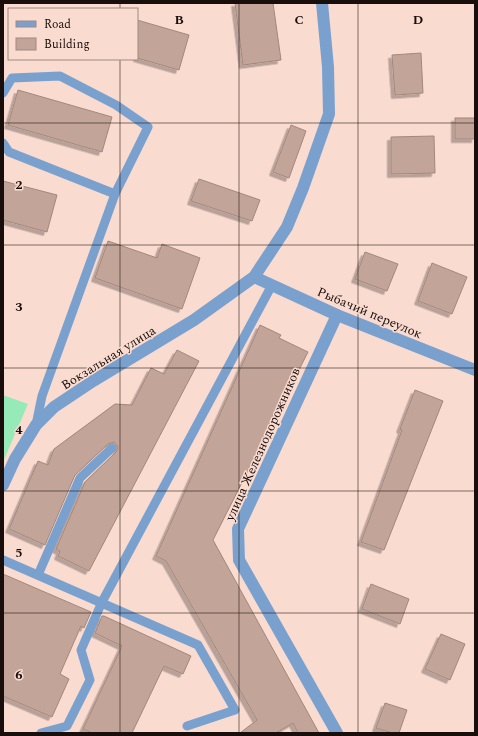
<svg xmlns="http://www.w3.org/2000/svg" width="478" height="736" font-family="Spectral,serif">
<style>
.green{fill:#96eab7}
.building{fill:#c2a499;stroke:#a4877c;filter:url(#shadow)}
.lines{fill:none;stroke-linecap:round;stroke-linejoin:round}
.service{stroke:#7aa1ce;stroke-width:9}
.minor{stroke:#7aa1ce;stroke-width:12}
.grid{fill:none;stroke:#190e0b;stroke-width:1;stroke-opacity:0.55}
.labels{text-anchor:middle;stroke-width:3;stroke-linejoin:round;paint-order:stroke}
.street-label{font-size:13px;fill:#190e0b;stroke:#fadbd0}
.grid-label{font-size:13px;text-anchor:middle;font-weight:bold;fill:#190e0b;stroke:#fadbd0;stroke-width:3;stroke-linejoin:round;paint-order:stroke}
</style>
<defs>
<filter id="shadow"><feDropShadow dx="-3.5" dy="3.5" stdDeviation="0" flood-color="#0004"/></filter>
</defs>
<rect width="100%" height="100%" fill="#fadbd0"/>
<path class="green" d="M 3,395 L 28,404 L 3,462 Z"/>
<g class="building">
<path d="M 235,3 L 273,3 L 281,60 L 243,65 Z"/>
<path d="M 137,20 L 189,35 L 179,70 L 137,58 Z"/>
<path d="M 421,53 L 423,93 L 395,95 L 392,55 Z"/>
<path d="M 18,90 L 112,117 L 102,152 L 8,125 Z"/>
<rect x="455" y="118" width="20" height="21"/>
<path d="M 291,125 L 306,131 L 289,178 L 273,172 Z"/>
<path d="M 434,136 L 435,173 L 391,174 L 391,137 Z"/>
<path d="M 199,179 L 260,200 L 252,221 L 191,201 Z"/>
<path d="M 3,181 L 57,195 L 47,232 L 3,220 Z"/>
<path d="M 108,241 L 157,258 L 162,244 L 200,258 L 182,309 L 95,278 Z"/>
<path d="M 365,252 L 398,264 L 387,291 L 355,279 Z"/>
<path d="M 432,263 L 467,277 L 452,314 L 418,301 Z"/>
<path d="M 260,325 L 281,335 L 279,338 L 308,352 L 213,540 L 319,733 L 298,733 L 293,723 L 276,733 L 240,733 L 257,720 L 166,561 L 156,556 Z"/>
<path d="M 177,350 L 199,361 L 89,571 L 58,556 L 60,551 L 56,549 L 85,482 L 116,452 L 118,447 L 114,442 L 108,444 L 75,475 L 45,545 L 9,529 L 38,461 L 48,465 L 54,449 L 115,404 L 132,405 L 151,368 L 164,374 Z"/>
<path d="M 415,390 L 443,401 L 384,550 L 361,542 L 402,430 L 400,429 Z"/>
<path d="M 3,574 L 91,612 L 84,628 L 81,626 L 60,674 L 69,679 L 52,717 L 3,696 Z"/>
<path d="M 371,584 L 409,599 L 400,624 L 362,609 Z"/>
<path d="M 102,616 L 104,616 L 191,656 L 183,674 L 164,666 L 132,733 L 92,733 L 83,729 L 122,646 L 95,633 Z"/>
<path d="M 441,634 L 465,644 L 450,680 L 425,669 Z"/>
<path d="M 385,703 L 407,710 L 399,733 L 392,733 L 376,728 Z"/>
</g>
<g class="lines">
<g class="service">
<path d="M 3,93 L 12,78 L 60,76 L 116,105 L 148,127 L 115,194 L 42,396 L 36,425"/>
<path d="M 3,143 L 9,152 L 115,194"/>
<path d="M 3,560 L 198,645 L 235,710 L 187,726"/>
<path d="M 38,575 L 80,478 L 112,448"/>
<path d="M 41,733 L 67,726 L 90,680 L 81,650 L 102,602 L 272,285"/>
</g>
<g class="minor">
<path d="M 254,277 L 337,315 L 475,370"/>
<path d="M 3,485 L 15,459 L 36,425 L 54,407 L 93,381 L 194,320 L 254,277 L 287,227 L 303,188 L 329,114 L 328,67 L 322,3"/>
<path d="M 337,733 L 239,560 L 238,529 L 337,315"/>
</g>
</g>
<path class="grid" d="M 120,3 L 120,9M 239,3 L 239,733M 358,3 L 358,733M 120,59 L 120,733M 3,123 L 475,123M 3,245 L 475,245M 3,368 L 475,368M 3,491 L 475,491M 3,613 L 475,613"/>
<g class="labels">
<g class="street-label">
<text transform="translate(370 312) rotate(23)" y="5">Рыбачий переулок</text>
<text transform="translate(108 357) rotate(-32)" y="5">Вокзальная улица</text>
<text transform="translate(262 444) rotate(-66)" y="5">улица Железнодорожников</text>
</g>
</g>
<g class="grid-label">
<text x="179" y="24">B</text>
<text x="299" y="24">C</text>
<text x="418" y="24">D</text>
<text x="19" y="189">2</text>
<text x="19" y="311">3</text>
<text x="19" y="434">4</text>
<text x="19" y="557">5</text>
<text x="19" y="679">6</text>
</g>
<rect width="478" height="736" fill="none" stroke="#190e0b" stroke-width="8"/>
<rect x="8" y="8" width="130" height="52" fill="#fadbd0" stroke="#a08981"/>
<rect x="16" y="21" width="20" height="6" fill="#7aa1ce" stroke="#a08981"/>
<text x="44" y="28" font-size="12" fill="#190e0b">Road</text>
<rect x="16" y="38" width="20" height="12" fill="#c2a499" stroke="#a08981"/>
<text x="44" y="48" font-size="12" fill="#190e0b">Building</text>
</svg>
